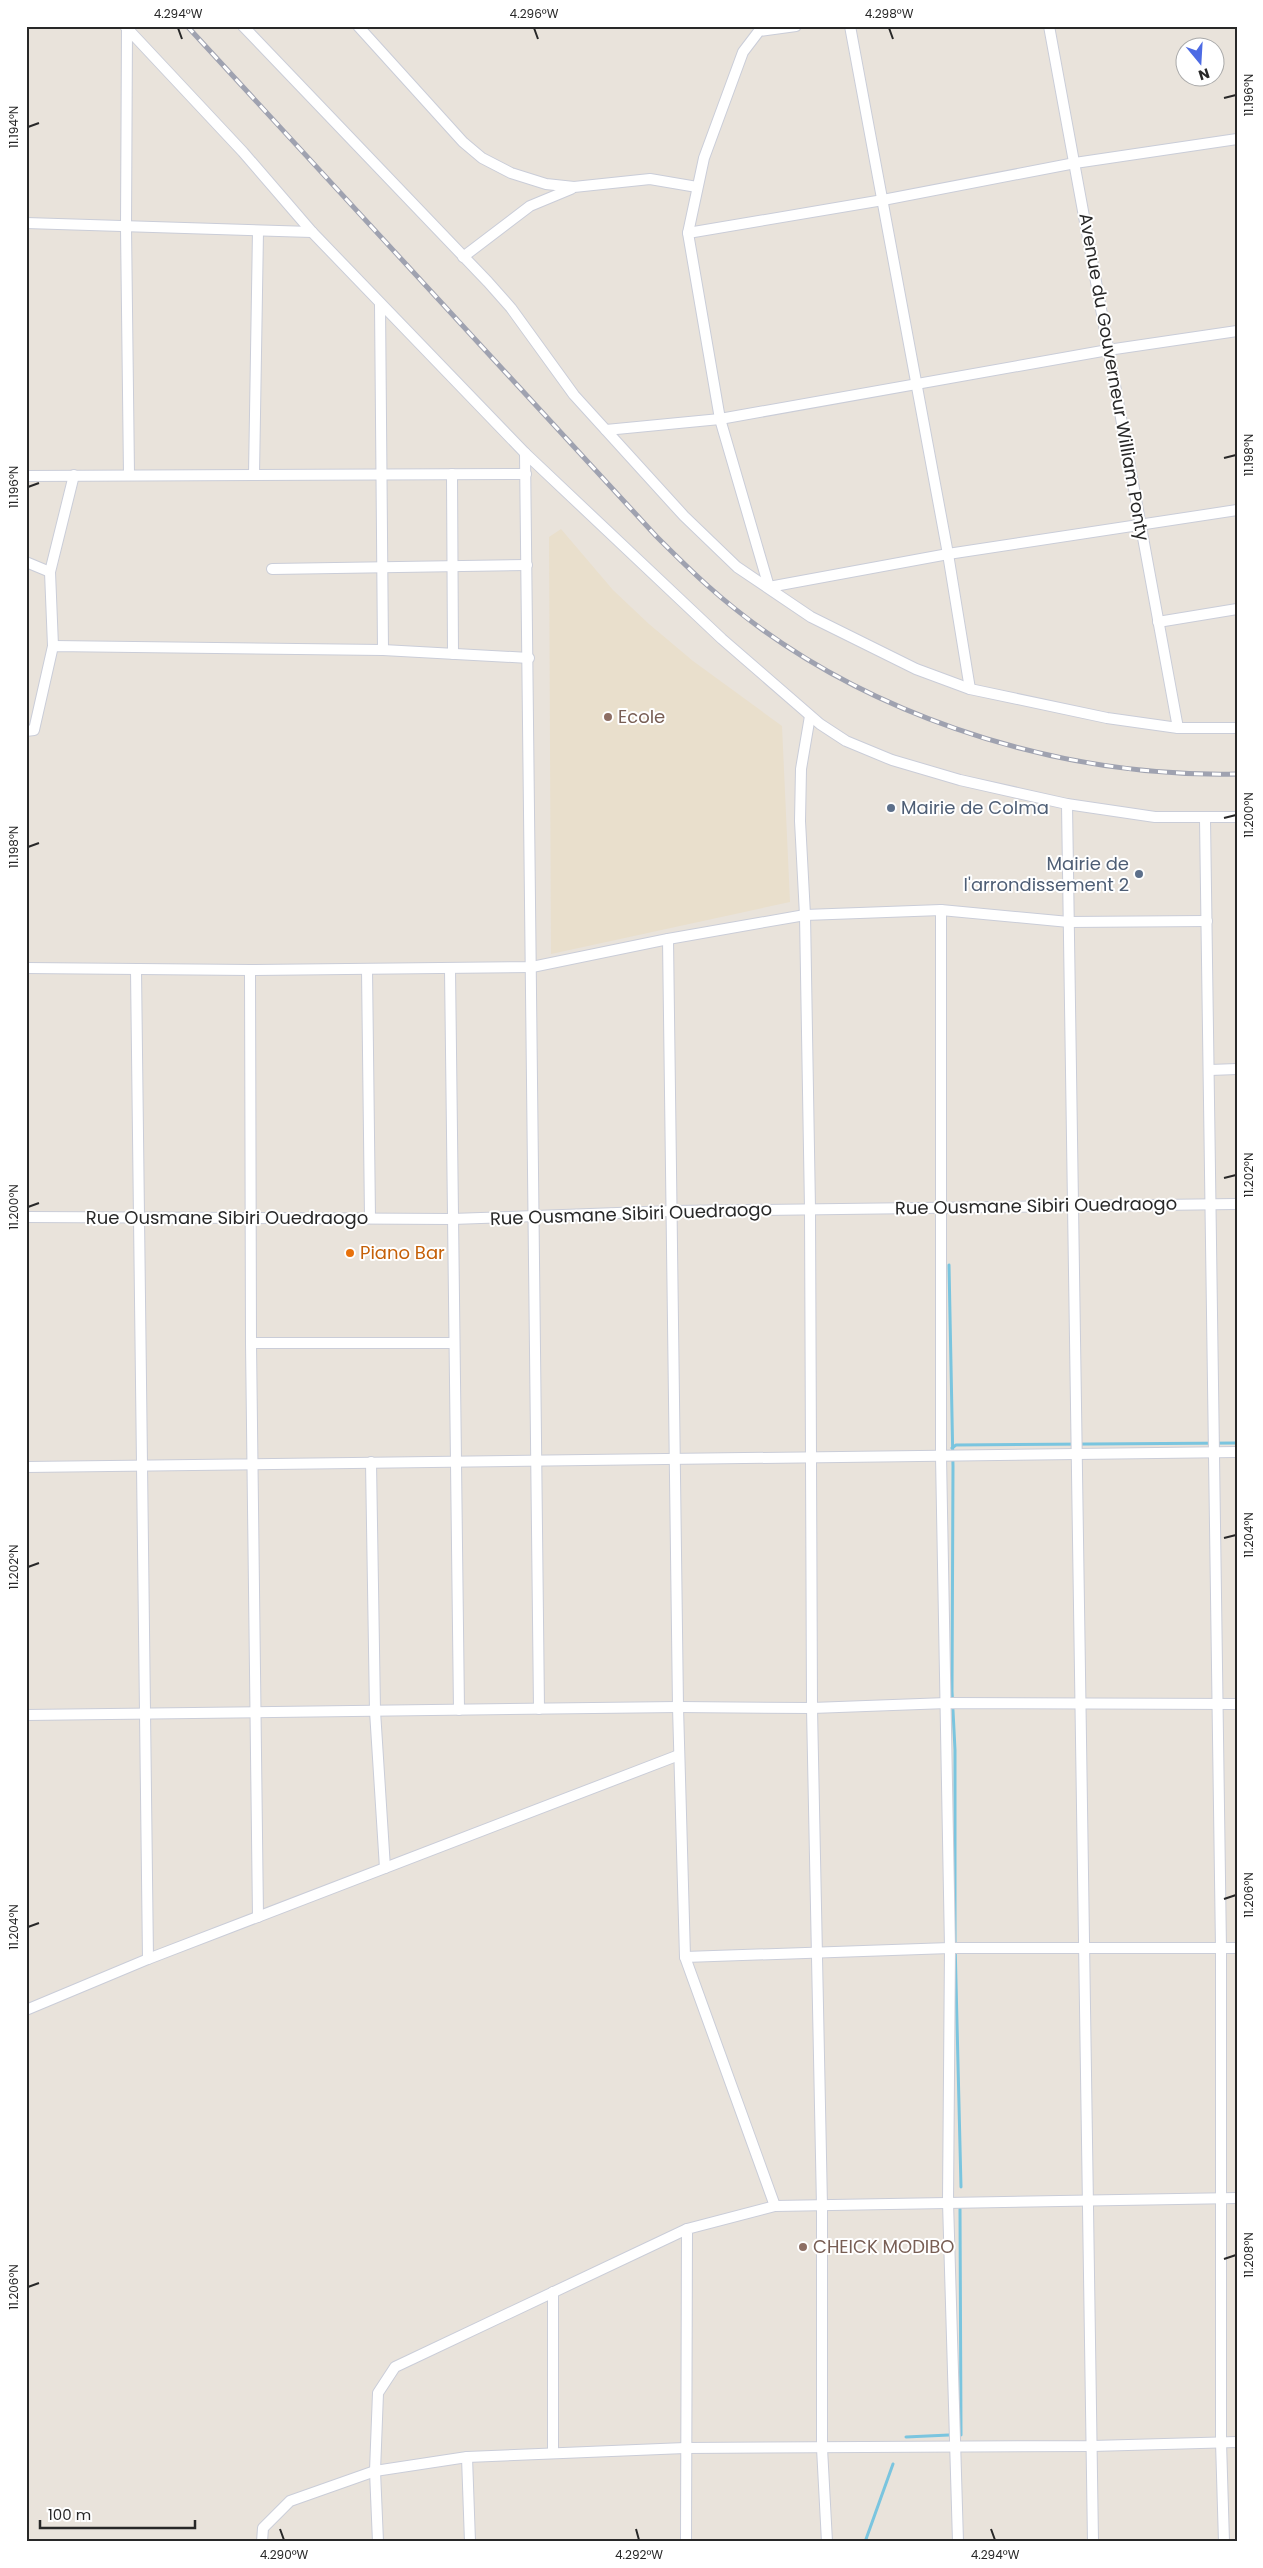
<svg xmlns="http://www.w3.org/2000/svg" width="1263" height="2568" font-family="Poppins,sans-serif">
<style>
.education{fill:#e9dfcc}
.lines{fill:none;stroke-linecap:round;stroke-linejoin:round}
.stream{stroke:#7ac5df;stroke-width:3}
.minor-casing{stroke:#cacdd8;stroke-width:12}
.minor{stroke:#fff;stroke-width:10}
.rail-casing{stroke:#9fa2b0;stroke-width:5}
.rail{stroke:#fff;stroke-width:3;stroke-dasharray:9;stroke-linecap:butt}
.ticks{fill:none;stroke:#282828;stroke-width:2}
.education-dot{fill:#8d6e63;stroke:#fff;stroke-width:2}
.service-dot{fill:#5c6f8a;stroke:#fff;stroke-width:2}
.food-dot{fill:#e8710a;stroke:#fff;stroke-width:2}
.labels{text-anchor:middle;stroke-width:4;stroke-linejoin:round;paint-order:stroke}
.street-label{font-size:18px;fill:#282828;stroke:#fff}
.education-label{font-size:18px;fill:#785e54;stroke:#fff;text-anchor:start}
.service-label{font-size:18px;fill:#4e5e75;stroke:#fff;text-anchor:start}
.food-label{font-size:18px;fill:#c56008;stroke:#fff;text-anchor:start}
.neatline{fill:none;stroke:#282828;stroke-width:2}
.ticks-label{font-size:12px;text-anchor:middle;fill:#282828}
</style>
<rect width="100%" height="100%" fill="#e9e3db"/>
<path class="education" d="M 561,529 L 613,590 L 649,624 L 693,661 L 782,726 L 790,902 L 551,954 L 549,537 Z"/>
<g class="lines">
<g class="stream">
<path d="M 949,1265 L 953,1466 L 952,1691 L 955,1750 L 955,1941 L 961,2187"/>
<path d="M 952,1448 L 956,1445 L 1237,1443"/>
<path d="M 960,2209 L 961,2435"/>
<path d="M 906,2437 L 949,2435"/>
<path d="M 865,2542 L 893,2464"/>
</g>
<defs>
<g id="minor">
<path d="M 125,26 L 243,152 L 312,232 L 525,453 L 722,639 L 820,724 L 846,741 L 892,760 L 960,780 L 1067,804 L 1155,817 L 1237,817"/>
<path d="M 243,26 L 488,282 L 511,308 L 574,395 L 684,516 L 737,567 L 811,617 L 916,669 L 970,689 L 1107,718 L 1178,728 L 1237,728"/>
<path d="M 358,26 L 463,142 L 482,158 L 511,173 L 546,184 L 574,187 L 650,179 L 697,187"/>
<path d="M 796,26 L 759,31 L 743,52 L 704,158 L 688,233 L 720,419 L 769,587 L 948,554 L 1237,510"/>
<path d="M 850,26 L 948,554 L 970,689"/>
<path d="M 1049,26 L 1178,728"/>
<path d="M 127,28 L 126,227 L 129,475"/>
<path d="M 26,223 L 312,232"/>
<path d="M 688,233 L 883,200 L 1075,163 L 1237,139"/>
<path d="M 463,257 L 530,206 L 571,189"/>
<path d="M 380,304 L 383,650"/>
<path d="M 606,430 L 720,419 L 1108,350 L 1237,331"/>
<path d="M 525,453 L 539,1709"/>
<path d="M 452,474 L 453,654"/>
<path d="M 254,475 L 258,231"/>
<path d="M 26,476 L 526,474"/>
<path d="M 26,562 L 50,572"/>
<path d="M 272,569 L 527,565"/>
<path d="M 1158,622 L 1237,609"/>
<path d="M 53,646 L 50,572 L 74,475"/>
<path d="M 810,716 L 801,769 L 800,821 L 805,915 L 810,1209 L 812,1708 L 822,2206 L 822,2448 L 827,2542"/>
<path d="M 26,731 L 34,730 L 53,646 L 383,650 L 529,658"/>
<path d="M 1067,804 L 1093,2542"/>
<path d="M 1205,819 L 1221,1949 L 1221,2442 L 1224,2542"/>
<path d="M 941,910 L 941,1456 L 950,1948 L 948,2202 L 958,2542"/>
<path d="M 668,939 L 678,1707 L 685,1957 L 775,2206"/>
<path d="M 26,968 L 250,970 L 532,967 L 668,939 L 805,915 L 941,910 L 1069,922 L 1207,921"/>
<path d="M 367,969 L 370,1218"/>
<path d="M 450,969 L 459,1710"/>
<path d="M 136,970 L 148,1959"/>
<path d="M 250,970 L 251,1343 L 258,1917"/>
<path d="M 1210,1070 L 1237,1069"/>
<path d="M 26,1217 L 452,1219 L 672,1211 L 1237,1204"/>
<path d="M 251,1343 L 453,1343"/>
<path d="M 371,1462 L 375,1711 L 385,1868"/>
<path d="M 26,1467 L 1237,1452"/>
<path d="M 26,1715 L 678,1707 L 812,1708 L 947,1703 L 1237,1704"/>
<path d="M 685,1957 L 950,1948 L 1237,1948"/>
<path d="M 26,2010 L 148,1959 L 679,1755"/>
<path d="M 553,2292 L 553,2453"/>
<path d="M 467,2457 L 470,2542"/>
<path d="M 262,2542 L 263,2528 L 290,2501 L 375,2471 L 467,2457 L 685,2448 L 1092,2446 L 1237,2442"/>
<path d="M 378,2542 L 375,2471 L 378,2393 L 395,2367 L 687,2229"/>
<path d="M 686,2542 L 687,2229 L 775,2206 L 1237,2198"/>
</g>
</defs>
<use href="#minor" class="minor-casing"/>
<use href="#minor" class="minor"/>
<defs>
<path id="rail" d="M 187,26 L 656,536 C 673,553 690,570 708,586 C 848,711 1050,778 1237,774"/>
</defs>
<use href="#rail" class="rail-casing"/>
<use href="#rail" class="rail"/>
</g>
<path class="ticks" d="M 178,28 L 182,39M 534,28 L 538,39M 889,28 L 893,39M 1224,98 L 1236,95M 28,127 L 39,123M 1224,458 L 1236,455M 28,487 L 39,483M 1224,818 L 1236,815M 28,847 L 39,843M 1224,1178 L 1236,1175M 28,1207 L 39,1203M 1224,1538 L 1236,1535M 28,1567 L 39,1563M 1224,1899 L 1236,1895M 28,1927 L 39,1923M 1224,2259 L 1236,2255M 28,2287 L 39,2283M 280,2529 L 284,2540M 636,2529 L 639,2540M 991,2529 L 995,2540"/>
<g class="education-dot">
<circle cx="608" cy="717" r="5"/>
<circle cx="803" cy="2247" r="5"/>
</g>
<g class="service-dot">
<circle cx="891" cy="808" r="5"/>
<circle cx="1139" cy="874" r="5"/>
</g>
<circle class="food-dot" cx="350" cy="1253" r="5"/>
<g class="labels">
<g class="street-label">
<text transform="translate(1114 377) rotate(80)" y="6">Avenue du Gouverneur William Ponty</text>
<text transform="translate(1036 1206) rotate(-1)" y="6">Rue Ousmane Sibiri Ouedraogo</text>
<text transform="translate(631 1214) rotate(-2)" y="6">Rue Ousmane Sibiri Ouedraogo</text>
<text x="227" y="1224">Rue Ousmane Sibiri Ouedraogo</text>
</g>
<g class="education-label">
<text x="618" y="723">Ecole</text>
<text x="813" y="2253">CHEICK MODIBO</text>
</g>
<g class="service-label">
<text x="901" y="814">Mairie de Colma</text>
<text x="1129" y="870" text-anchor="end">Mairie de<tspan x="1129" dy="21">l'arrondissement 2</tspan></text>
</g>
<g class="food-label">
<text x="360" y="1259">Piano Bar</text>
</g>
</g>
<rect width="1263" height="2568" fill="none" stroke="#ffffff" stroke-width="55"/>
<g transform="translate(1200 62) rotate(162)"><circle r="24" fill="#ffffff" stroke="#a9a9a9"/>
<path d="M0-4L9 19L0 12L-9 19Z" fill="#4d6be4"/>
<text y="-8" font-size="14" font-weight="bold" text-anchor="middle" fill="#282828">N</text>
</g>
<path d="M40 2520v8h155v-8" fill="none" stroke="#282828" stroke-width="2.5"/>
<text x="48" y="2520" font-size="15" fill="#282828" stroke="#ffffff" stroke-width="4" paint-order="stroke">100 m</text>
<rect x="28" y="28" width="1208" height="2512" class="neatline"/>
<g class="ticks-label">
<text x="178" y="18">4.294°W</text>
<text x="534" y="18">4.296°W</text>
<text x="889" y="18">4.298°W</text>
<text transform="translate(1249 95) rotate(-90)" y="4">11.196°N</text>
<text transform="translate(14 127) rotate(-90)" y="4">11.194°N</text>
<text transform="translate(1249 455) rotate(-90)" y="4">11.198°N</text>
<text transform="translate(14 487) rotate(-90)" y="4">11.196°N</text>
<text transform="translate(1249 815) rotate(-90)" y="4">11.200°N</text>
<text transform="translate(14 847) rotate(-90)" y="4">11.198°N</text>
<text transform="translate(1249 1175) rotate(-90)" y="4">11.202°N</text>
<text transform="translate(14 1207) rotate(-90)" y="4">11.200°N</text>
<text transform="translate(1249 1535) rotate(-90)" y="4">11.204°N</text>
<text transform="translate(14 1567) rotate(-90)" y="4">11.202°N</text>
<text transform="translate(1249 1895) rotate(-90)" y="4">11.206°N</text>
<text transform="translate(14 1927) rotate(-90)" y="4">11.204°N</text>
<text transform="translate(1249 2255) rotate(-90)" y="4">11.208°N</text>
<text transform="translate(14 2287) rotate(-90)" y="4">11.206°N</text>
<text x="284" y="2559">4.290°W</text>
<text x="639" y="2559">4.292°W</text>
<text x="995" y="2559">4.294°W</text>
</g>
</svg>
